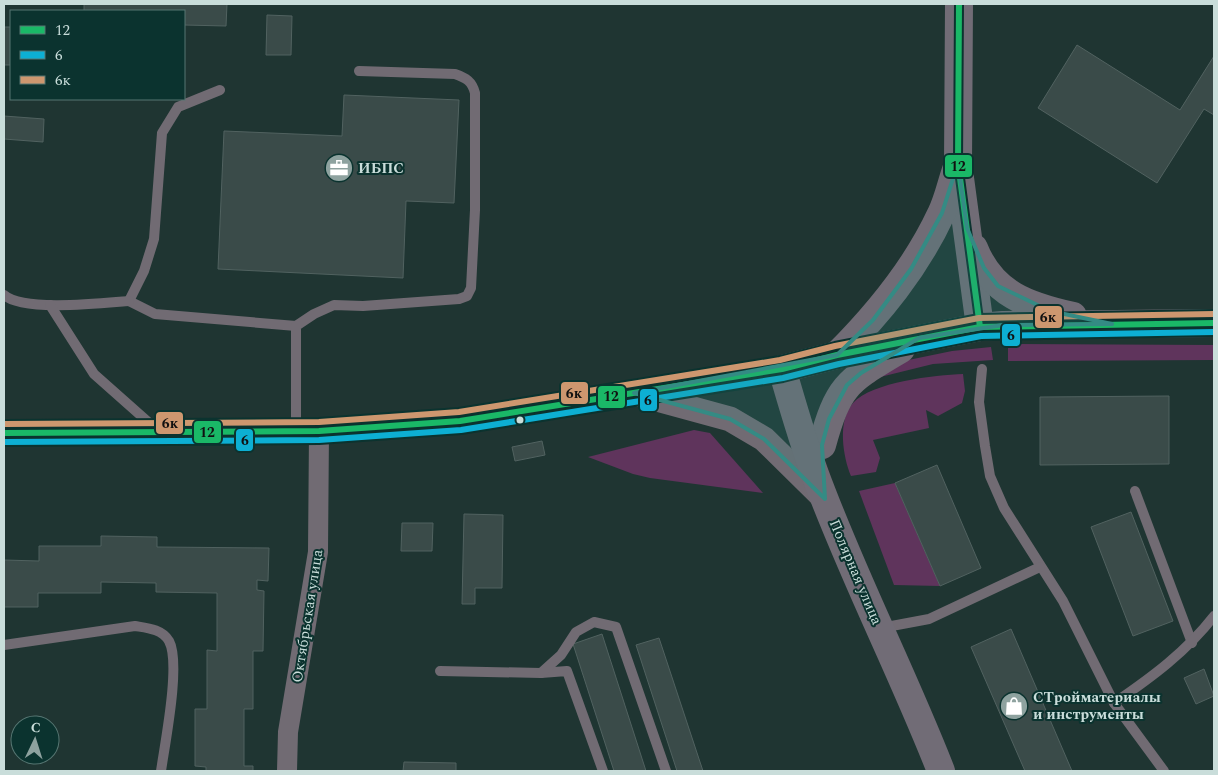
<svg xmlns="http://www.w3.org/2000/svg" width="1218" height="775" font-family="Spectral,serif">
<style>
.green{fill:#5f345c}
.building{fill:#3a4b49;stroke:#516260}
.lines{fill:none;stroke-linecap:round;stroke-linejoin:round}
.service{stroke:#716b73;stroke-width:10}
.minor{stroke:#716b73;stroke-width:20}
.tertiary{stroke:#716b73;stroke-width:25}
.secondary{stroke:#716c76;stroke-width:28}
.bus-1-casing{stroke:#0b332f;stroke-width:10}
.bus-2-casing{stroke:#0b332f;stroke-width:10}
.bus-3-casing{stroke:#0b332f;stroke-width:10}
.bus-1{stroke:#1ab867;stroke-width:6}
.bus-2{stroke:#0dafd3;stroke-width:6}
.bus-3{stroke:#cd976f;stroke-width:6}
.marked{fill:#348b84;fill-opacity:0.2;stroke:#348b84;stroke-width:4;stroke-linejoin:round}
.bus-dot{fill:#c9ddda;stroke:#0b332f;stroke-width:2}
.labels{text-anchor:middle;stroke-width:4;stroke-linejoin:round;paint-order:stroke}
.poi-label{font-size:15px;font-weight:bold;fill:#c9ddda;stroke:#0b332f;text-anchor:start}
.street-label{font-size:15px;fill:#c9ddda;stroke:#0b332f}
.line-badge{stroke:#0b332f;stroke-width:2}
.pale-badge-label{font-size:14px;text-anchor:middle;font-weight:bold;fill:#111}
</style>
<rect width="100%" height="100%" fill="#1f3532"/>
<g class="green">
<path d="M 1008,344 L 1214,345 L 1214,360 L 1008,361 Z"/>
<path d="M 991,347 L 993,360 L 933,364 L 864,381 L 889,364 L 952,351 Z"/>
<path d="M 963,374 L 965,391 L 962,403 L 938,416 L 926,410 L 929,428 L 873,440 L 880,458 L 876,472 L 851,476 C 843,457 837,420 853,403 C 872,382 935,375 963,374 Z"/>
<path d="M 694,430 L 710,433 L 763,493 L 650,478 L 633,474 L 588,457 Z"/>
<path d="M 895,483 L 940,586 L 894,585 L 859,491 Z"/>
</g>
<g class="building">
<path d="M 84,4 L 227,4 L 226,26 L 184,25 L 184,11 L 84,11 Z"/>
<path d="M 267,15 L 292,16 L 291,55 L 266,55 Z"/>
<rect x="4" y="27" width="7" height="38"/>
<path d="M 1077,45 L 1180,110 L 1214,56 L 1214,115 L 1204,109 L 1157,183 L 1038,108 Z"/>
<path d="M 344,95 L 459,100 L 454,203 L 406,201 L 403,278 L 218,269 L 224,131 L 342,136 Z"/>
<path d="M 4,116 L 44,119 L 43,142 L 4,139 Z"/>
<path d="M 1169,396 L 1169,464 L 1040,465 L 1040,397 Z"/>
<path d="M 542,441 L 545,455 L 515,461 L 512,447 Z"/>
<path d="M 937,465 L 981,568 L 940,586 L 895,483 Z"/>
<path d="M 1131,512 L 1173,621 L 1133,636 L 1091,527 Z"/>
<path d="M 464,514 L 503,515 L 502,588 L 475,588 L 475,604 L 462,604 Z"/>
<path d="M 402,523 L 433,523 L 432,551 L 401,551 Z"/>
<path d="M 101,536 L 157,537 L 157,547 L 269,548 L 268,581 L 257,580 L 257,590 L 264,591 L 263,651 L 253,651 L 253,709 L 244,709 L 244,766 L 253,766 L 253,771 L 206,771 L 206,767 L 195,766 L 195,709 L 207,709 L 207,650 L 217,651 L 217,593 L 156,592 L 156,583 L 101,582 L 101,593 L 38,593 L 38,607 L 4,607 L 4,560 L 39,561 L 39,546 L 101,546 Z"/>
<path d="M 1011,629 L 1072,771 L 1025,771 L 971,647 Z"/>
<path d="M 602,634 L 646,771 L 614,771 L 573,644 Z"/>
<path d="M 659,638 L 703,771 L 677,771 L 636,645 Z"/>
<path d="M 1204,669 L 1214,696 L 1196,704 L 1184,678 Z"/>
<path d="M 404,762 L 456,763 L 456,771 L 403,771 Z"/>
</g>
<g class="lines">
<g class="service">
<path d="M 220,90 L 178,107 L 162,133 L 154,239 L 144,271 L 129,301 L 155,314 L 296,326"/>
<path d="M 4,295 C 23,312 103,303 129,301"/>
<path d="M 50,305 L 94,374 L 156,429"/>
<path d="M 982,369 L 979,402 L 985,446 L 990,476 L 1004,508 L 1063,601 L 1114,703 L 1164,771"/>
<path d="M 296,431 L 296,326 L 314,314 L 334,305 L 363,306 L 459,299 L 467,296 L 471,288 L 475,210 L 475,93 C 472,81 466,78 455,74 L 359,71"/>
<path d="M 1135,491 L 1192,643"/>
<path d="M 881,628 L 929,619 L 1040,567"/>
<path d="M 4,645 L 135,626 C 147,628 162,629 169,641 C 181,663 165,743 161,771"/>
<path d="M 440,671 L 541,673 L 567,671 L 603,771"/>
<path d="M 541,673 L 561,655 L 576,632 L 594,622 L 616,627 L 666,771"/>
<path d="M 1114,703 C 1152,677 1186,652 1214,616"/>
</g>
<path class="minor" d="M 287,771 L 288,732 L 318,552 L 319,431"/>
<g class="tertiary">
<path d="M 642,395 L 730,419 L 764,439 L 824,498"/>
<path d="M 4,433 L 319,431 L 460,421 L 782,369"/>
</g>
<g class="secondary">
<path d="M 959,4 L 958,163 L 980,327"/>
<path d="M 974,248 C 992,294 1028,306 1073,316"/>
<path d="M 837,355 C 879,313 916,268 941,214 C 948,200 951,184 956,170"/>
<path d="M 822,445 C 839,383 848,381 901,349"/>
<path d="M 941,771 C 902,671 852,575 815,474 C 802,439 792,403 782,369 L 837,355 L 980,327 L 1003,325 L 1214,323"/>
</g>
<defs>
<g id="bus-1">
<path d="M 959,4 L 958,163 L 980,327"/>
<path d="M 4,433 L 319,431 L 460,421 L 782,369 L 837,355 L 980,327 L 1214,323"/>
</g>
<path id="bus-2" d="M 4,442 L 319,440 L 461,430 L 783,378 L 839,364 L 981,336 L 1214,332"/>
<path id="bus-3" d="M 4,424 L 319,422 L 459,412 L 780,360 L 835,346 L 979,318 L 1214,314"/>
</defs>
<use href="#bus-1" class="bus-1-casing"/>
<use href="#bus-2" class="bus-2-casing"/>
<use href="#bus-3" class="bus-3-casing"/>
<use href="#bus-1" class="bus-1"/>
<use href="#bus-2" class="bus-2"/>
<use href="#bus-3" class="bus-3"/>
</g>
<path class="marked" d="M 958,163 L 967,228 L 984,268 L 998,286 L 1050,311 L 1112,324 L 1003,325 L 919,338 L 861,373 L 847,385 L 829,419 L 822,445 L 825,499 L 764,439 L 730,419 L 634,393 L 837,355 L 873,320 L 911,269 L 942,213 Z"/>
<defs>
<symbol id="office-disc" viewBox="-11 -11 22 22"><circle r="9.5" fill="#8ea29f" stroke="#0b332f"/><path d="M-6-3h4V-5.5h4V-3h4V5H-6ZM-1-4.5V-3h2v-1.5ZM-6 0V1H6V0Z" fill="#fff"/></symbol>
<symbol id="shop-disc" viewBox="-11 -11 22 22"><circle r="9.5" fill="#8ea29f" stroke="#0b332f"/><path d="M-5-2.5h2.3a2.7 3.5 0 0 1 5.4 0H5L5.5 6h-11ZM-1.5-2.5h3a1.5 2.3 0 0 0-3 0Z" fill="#fff"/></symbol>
</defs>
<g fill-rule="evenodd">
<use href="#office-disc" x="323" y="152" width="32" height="32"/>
<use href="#shop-disc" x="998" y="690" width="32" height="32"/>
</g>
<circle class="bus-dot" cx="520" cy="420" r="4.5"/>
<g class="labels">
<g class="poi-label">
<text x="358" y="173">ИБПС</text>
<text x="1033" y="702">СТройматериалы<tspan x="1033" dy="17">и инструменты</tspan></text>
</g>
<g class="street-label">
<text transform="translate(856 572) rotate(67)" y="5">Полярная улица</text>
<text transform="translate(307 616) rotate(-81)" y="5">Октябрьская улица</text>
</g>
</g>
<g class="line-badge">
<rect x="944" y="154" width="29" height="24" rx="5" fill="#1ab867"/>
<rect x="1034" y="305" width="29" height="24" rx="5" fill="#cd976f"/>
<rect x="1001" y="323" width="20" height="24" rx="5" fill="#0dafd3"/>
<rect x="560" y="381" width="29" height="24" rx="5" fill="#cd976f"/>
<rect x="597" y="385" width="29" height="24" rx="5" fill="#1ab867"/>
<rect x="639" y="388" width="19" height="24" rx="5" fill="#0dafd3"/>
<rect x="155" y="411" width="29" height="24" rx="5" fill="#cd976f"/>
<rect x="193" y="420" width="29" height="24" rx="5" fill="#1ab867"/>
<rect x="235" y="428" width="19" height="24" rx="5" fill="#0dafd3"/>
</g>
<g class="pale-badge-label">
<text x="958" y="171">12</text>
<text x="1048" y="322">6к</text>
<text x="1011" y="340">6</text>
<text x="574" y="398">6к</text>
<text x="611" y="401">12</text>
<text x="648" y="405">6</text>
<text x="170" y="428">6к</text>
<text x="207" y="437">12</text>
<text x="245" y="445">6</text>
</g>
<rect width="1218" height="775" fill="none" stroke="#c9ddda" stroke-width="10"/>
<rect x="10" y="10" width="175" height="90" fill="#0b332f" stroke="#577773"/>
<rect x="20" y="26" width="25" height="8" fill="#1ab867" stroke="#577773"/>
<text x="55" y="35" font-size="15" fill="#c9ddda">12</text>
<rect x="20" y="51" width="25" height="8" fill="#0dafd3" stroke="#577773"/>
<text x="55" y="60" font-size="15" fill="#c9ddda">6</text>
<rect x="20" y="76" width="25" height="8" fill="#cd976f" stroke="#577773"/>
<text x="55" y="85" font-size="15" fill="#c9ddda">6к</text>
<g transform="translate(35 740) rotate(4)"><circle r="24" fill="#0b332f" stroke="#577773"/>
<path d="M0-4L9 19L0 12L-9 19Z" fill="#8ea29f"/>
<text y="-8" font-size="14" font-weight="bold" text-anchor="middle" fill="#c9ddda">С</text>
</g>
</svg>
